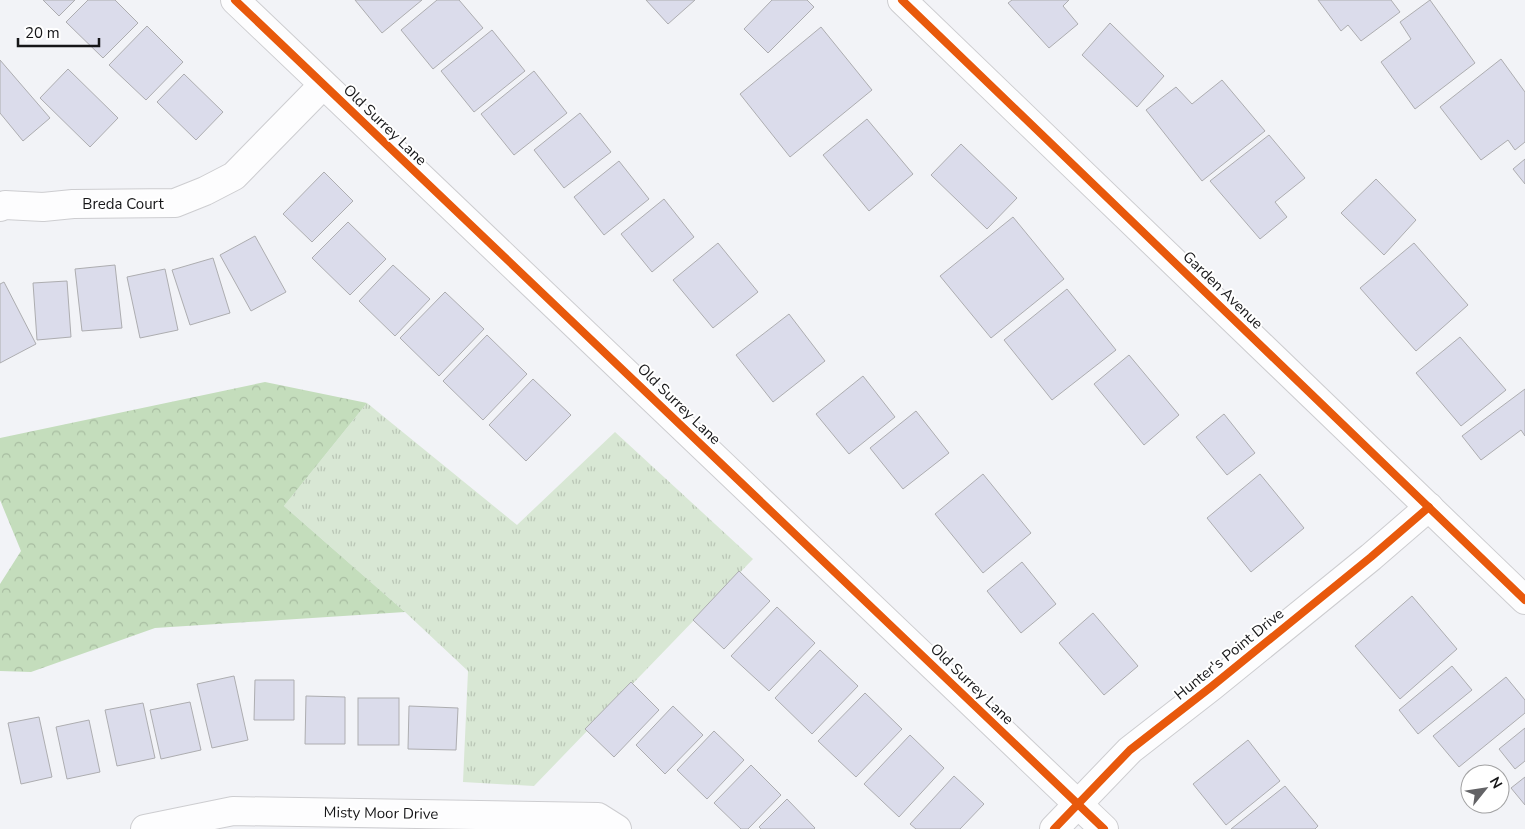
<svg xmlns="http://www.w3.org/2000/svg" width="1525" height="829" font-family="'Nunito Sans',sans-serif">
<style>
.grass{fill:url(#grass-tufts)}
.forest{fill:url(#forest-crowns)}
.building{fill:#dbdceb;stroke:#adadb0}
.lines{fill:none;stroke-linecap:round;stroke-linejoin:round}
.street-casing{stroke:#cdcdd0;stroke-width:30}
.street{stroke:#fdfdfe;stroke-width:28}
.cycleway-casing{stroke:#fff;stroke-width:11}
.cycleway{stroke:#e8590c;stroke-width:8}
.labels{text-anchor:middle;stroke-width:4;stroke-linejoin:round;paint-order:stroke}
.street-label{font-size:15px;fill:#161618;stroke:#fff}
</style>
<defs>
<pattern id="grass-tufts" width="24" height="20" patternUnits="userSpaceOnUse" patternTransform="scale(1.25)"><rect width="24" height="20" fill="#d8e7d4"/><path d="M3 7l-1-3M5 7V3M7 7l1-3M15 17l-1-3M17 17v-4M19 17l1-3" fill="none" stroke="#b9c5b5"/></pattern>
<pattern id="forest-crowns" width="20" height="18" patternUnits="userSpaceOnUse" patternTransform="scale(1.25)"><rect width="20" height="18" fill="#c4ddbc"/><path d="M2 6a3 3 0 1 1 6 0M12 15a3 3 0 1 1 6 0" fill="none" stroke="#a8bda1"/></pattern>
</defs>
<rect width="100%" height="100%" fill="#f2f3f7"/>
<path class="grass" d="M 367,403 L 517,525 L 615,432 L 753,559 L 534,786 L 463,782 L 468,671 L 405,612 L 284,506 Z"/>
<path class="forest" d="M 265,382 L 367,403 L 284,506 L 405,612 L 155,628 L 31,672 L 0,671 L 0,584 L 21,551 L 0,500 L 0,438 Z"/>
<g class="building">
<path d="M 43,0 L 75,0 L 59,16 Z"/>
<path d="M 88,0 L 115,0 L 138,23 L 103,58 L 66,22 Z"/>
<path d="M 355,0 L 422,0 L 382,33 Z"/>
<path d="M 437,0 L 459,0 L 483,28 L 433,69 L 401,30 Z"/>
<path d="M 646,0 L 695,0 L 668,24 Z"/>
<path d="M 772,0 L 807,0 L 814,7 L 768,53 L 744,29 Z"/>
<path d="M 1012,0 L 1069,0 L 1063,6 L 1078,24 L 1049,48 L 1008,3 Z"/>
<path d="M 1318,0 L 1391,0 L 1400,12 L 1361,41 L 1348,25 L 1341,31 Z"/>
<path d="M 1430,0 L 1475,63 L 1415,109 L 1381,62 L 1411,39 L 1400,22 Z"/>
<path d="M 1110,23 L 1164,76 L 1137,107 L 1082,55 Z"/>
<path d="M 147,26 L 183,62 L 146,100 L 109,65 Z"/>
<path d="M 821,27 L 872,90 L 790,157 L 740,94 Z"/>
<path d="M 492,30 L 525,71 L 474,112 L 441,71 Z"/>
<path d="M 1501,59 L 1525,92 L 1525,142 L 1515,150 L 1508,140 L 1481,160 L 1440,107 Z"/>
<path d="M 0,60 L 50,118 L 23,141 L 0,113 Z"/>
<path d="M 68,69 L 118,118 L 90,147 L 40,98 Z"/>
<path d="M 534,71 L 567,113 L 514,155 L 481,114 Z"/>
<path d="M 184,74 L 223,112 L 196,140 L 157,102 Z"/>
<path d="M 1222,80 L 1265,131 L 1202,181 L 1146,110 L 1176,87 L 1192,104 Z"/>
<path d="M 580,113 L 611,152 L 564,188 L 534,150 Z"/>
<path d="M 867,119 L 913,174 L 869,211 L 823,155 Z"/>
<path d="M 1269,135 L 1305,178 L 1275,202 L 1287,217 L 1260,239 L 1210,181 Z"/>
<path d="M 961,144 L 1017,198 L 987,229 L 931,175 Z"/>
<path d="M 1525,159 L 1525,184 L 1513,169 Z"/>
<path d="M 619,161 L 649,199 L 604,235 L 574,197 Z"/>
<path d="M 324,172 L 353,201 L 312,242 L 283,214 Z"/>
<path d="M 1376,179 L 1416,220 L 1384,255 L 1341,213 Z"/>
<path d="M 664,199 L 694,237 L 652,272 L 621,234 Z"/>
<path d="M 1013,217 L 1064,279 L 991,338 L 940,276 Z"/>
<path d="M 348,222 L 386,259 L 350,295 L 312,258 Z"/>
<path d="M 255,236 L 286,292 L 251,311 L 220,255 Z"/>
<path d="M 718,243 L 758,292 L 713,328 L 673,280 Z"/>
<path d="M 1414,243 L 1468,305 L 1416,351 L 1360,288 Z"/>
<path d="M 213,258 L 230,313 L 190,325 L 172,270 Z"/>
<path d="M 115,265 L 122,328 L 82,331 L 75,269 Z"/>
<path d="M 393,265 L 430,299 L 395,336 L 359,301 Z"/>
<path d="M 165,269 L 178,330 L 140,338 L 127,277 Z"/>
<path d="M 67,281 L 71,337 L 37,340 L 33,283 Z"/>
<path d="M 4,282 L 36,344 L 0,363 L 0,284 Z"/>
<path d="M 1067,289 L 1116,350 L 1052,400 L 1004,340 Z"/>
<path d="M 445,292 L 484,329 L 439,376 L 400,338 Z"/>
<path d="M 789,314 L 825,361 L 773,402 L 736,355 Z"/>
<path d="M 487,335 L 527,374 L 483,420 L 443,381 Z"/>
<path d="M 1460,337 L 1506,390 L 1461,426 L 1416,373 Z"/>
<path d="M 1129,355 L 1179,415 L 1144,445 L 1094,384 Z"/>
<path d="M 863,376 L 895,417 L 849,454 L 816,414 Z"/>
<path d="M 533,379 L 571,415 L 526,461 L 489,425 Z"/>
<path d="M 1525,389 L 1525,436 L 1521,430 L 1481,460 L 1462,436 Z"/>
<path d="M 916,411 L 949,453 L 903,489 L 870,448 Z"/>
<path d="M 1224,414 L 1255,453 L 1227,475 L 1196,437 Z"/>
<path d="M 983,474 L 1031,533 L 983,573 L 935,514 Z"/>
<path d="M 1260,474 L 1304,528 L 1251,572 L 1207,518 Z"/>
<path d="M 1022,562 L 1056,604 L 1021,633 L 987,591 Z"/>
<path d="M 739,571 L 770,601 L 724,649 L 693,620 Z"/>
<path d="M 1412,596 L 1457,649 L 1400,699 L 1355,646 Z"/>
<path d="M 777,607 L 815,643 L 769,691 L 731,656 Z"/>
<path d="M 1093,613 L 1138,666 L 1104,695 L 1059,643 Z"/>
<path d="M 820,650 L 858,686 L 812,734 L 775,698 Z"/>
<path d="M 1452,666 L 1472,690 L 1418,734 L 1399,710 Z"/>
<path d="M 234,676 L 248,740 L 212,748 L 197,684 Z"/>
<path d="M 1506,677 L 1525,700 L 1525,713 L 1459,767 L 1433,736 Z"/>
<path d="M 255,680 L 294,680 L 294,720 L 254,720 Z"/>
<path d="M 631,682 L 659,710 L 614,757 L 585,729 Z"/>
<path d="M 865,693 L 902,729 L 856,777 L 818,741 Z"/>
<path d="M 306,696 L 345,697 L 345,744 L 305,744 Z"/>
<rect x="358" y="698" width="41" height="47"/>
<path d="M 190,702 L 201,750 L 161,759 L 150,710 Z"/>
<path d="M 143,703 L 155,758 L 117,766 L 105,710 Z"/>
<path d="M 409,706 L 458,708 L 456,750 L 408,749 Z"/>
<path d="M 673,706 L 703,735 L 665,774 L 636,745 Z"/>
<path d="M 39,717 L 52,777 L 21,784 L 8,723 Z"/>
<path d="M 89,720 L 100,772 L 67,779 L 56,727 Z"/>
<path d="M 1525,728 L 1525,761 L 1515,769 L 1499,749 Z"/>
<path d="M 714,731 L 744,760 L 707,799 L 677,770 Z"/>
<path d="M 910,735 L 944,768 L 899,817 L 864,784 Z"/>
<path d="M 1248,740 L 1280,781 L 1226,825 L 1193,784 Z"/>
<path d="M 751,765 L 781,795 L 748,829 L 741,829 L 714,803 Z"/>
<path d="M 954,776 L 984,804 L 960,829 L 916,829 L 910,824 Z"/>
<path d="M 1525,777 L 1525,805 L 1511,788 Z"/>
<path d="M 1285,786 L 1318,826 L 1315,829 L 1231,829 Z"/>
<path d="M 787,799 L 815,828 L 814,829 L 761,829 L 759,827 Z"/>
</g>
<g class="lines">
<defs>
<g id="street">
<path d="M 235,0 L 1104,829"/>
<path d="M 902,0 L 1525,600"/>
<path d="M 0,207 L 5,205 L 43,207 L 73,204 L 175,203 L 205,191 L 234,176 L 323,85"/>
<path d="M 145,829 L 233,811 L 598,817 L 617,829"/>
<path d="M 1054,829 L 1130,750 L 1211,687 L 1371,557 L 1429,507"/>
</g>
</defs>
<use href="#street" class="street-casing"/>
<use href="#street" class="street"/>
<defs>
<g id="cycleway">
<path d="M 235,0 L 1104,829"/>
<path d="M 902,0 L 1525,600"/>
<path d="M 1054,829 L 1130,750 L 1211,687 L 1371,557 L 1429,507"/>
</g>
</defs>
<use href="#cycleway" class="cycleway-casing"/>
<use href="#cycleway" class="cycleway"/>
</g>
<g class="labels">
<g class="street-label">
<text transform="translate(385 125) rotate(44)" y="5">Old Surrey Lane</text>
<text x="123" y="209">Breda Court</text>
<text transform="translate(1223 290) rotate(44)" y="5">Garden Avenue</text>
<text transform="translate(679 404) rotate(44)" y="5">Old Surrey Lane</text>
<text transform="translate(1229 654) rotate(-39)" y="5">Hunter's Point Drive</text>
<text transform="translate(972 684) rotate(44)" y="5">Old Surrey Lane</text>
<text transform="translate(381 813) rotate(1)" y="5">Misty Moor Drive</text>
</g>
</g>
<g transform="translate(1485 789) rotate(60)"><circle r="24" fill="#ffffff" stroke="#a2a2a3"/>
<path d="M0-4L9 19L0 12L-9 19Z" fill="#636366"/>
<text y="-8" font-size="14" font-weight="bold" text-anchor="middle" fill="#161618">N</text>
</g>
<path d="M18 38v8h81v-8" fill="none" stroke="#161618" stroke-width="2.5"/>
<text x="25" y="38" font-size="15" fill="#161618" stroke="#ffffff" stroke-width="4" paint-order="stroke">20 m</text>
</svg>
